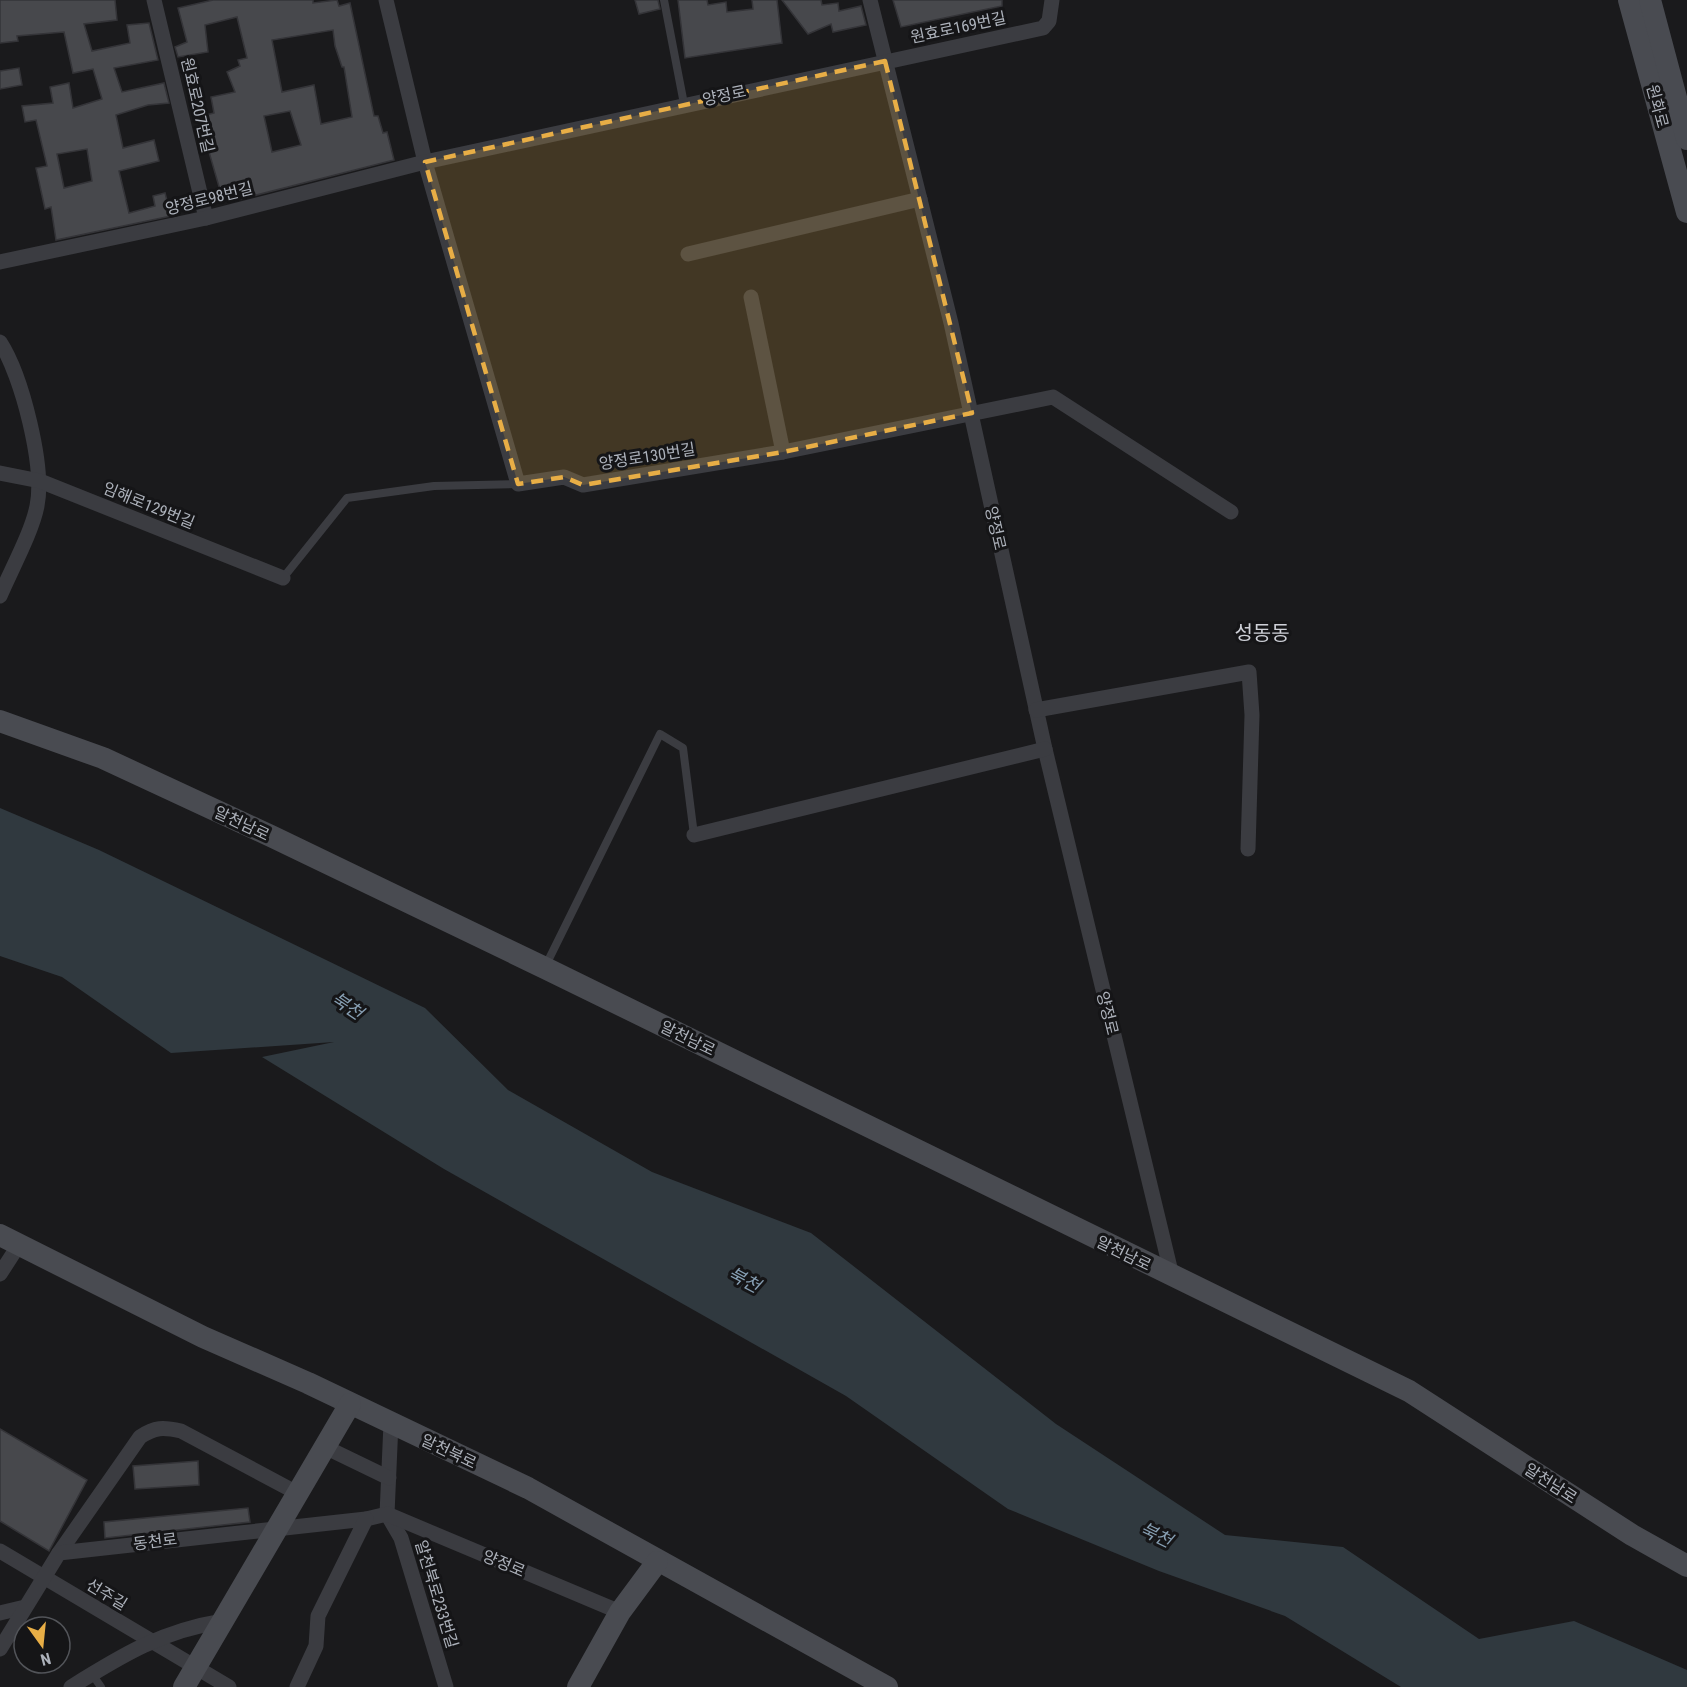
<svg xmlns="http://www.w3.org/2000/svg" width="1687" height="1687" font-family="'Roboto Condensed','Noto Sans KR',sans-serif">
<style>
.water{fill:#30393f}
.building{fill:#47484c;stroke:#343438;stroke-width:1.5;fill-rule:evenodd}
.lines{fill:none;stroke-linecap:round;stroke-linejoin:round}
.lane{stroke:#3b3c41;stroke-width:8}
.street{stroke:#3b3c41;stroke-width:15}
.secondary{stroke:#494b51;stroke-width:22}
.marked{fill:#e8ae46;fill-opacity:0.2;stroke:#e8ae46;stroke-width:4.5;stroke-dasharray:12 8;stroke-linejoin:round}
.labels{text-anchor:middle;stroke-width:6;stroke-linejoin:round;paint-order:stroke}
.street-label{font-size:16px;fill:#adb2bb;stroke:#151517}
.water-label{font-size:18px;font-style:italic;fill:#879fb3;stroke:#151517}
.quarter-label{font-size:20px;fill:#ced0d7;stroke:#151517}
</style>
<rect width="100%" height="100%" fill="#1a1a1c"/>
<path class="water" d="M 0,808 L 99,850 L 425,1008 L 508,1090 L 652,1172 L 811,1233 L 1056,1424 L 1225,1535 L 1343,1547 L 1479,1639 L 1574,1621 L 1687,1670 L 1687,1687 L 1401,1687 L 1285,1616 L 1159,1571 L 1008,1509 L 846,1396 L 444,1169 L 262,1057 L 334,1042 L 171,1053 L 62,977 L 0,956 Z"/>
<g class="building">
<path d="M 0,0 L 115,0 L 117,20 L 84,24 L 92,51 L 130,43 L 127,25 L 149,23 L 158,60 L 114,68 L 122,92 L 164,83 L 169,103 L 148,105 L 116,115 L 123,148 L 154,140 L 159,161 L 119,171 L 129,213 L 155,206 L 153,196 L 165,193 L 171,216 L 56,240 L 51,207 L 45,209 L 36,168 L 47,166 L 36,120 L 25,122 L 22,106 L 53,103 L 50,87 L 69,83 L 73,108 L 102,99 L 93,69 L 73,73 L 64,32 L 17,36 L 18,41 L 0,43 ZM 87,149 L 92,181 L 64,188 L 57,154 Z"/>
<path d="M 213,0 L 313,0 L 313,3 L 337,0 L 339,6 L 350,3 L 374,116 L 378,116 L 383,133 L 387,132 L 394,160 L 229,202 L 228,195 L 222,197 L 209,152 L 213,151 L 206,115 L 214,113 L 211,97 L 235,92 L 227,72 L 240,66 L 238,60 L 247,58 L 237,17 L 205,25 L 208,52 L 178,57 L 175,47 L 187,42 L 178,8 ZM 333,30 L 335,46 L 342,67 L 344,67 L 352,117 L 321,124 L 314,85 L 282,92 L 272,40 ZM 290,111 L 301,145 L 272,152 L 264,116 Z"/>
<path d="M 635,0 L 658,0 L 660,9 L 639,14 Z"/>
<path d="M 678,0 L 707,0 L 708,5 L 726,2 L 727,12 L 753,9 L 752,0 L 777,0 L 782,43 L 685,58 Z"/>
<path d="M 782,0 L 821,0 L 822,5 L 838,3 L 839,11 L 861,6 L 866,25 L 833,32 L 831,24 L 808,34 Z"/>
<path d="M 893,0 L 1002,0 L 1002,6 L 901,27 Z"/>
<path d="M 19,68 L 22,85 L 0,89 L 0,71 Z"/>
<path d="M 0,1429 L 87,1480 L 49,1551 L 0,1521 Z"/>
<path d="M 198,1461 L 199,1485 L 135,1489 L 133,1466 Z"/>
<path d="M 248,1508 L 250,1522 L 105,1538 L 104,1522 Z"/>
</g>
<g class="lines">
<g class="lane">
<path d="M 664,0 L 684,104"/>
<path d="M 283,578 L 347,498 L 434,486 L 518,484"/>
<path d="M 545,967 L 660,734 L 683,748 L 694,835"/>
<path d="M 92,1674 L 101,1687"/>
</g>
<g class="street">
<path d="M 154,0 L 206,218"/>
<path d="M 386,0 L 425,162 L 518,484 L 564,477 L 583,485 L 783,452 L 1053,397 L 1231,512"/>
<path d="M 870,0 L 951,323 L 1045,749 L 1172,1276"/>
<path d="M 688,254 L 920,199"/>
<path d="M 0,262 L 206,218 L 425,162 L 1043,28 L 1049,21 L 1052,0"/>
<path d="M 751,297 L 783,452"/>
<path d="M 0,342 C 22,376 45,467 37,506 C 32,532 11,570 0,596"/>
<path d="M 0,473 L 40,481 L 283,578"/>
<path d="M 1036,710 L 1249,672 L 1252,715 L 1248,849"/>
<path d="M 694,835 L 1045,749"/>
<path d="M 0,1274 L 20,1243"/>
<path d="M 391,1423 L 387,1514 L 401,1538 L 446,1687"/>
<path d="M 327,1448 L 389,1478"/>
<path d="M 0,1551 L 229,1687"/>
<path d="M 59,1553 L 140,1437 C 155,1427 163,1427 181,1431 L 299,1494"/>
<path d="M 0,1613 L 25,1607"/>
<path d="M 0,1649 L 59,1553 L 366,1519 L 387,1514 L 620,1612"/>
<path d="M 71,1687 C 124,1654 162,1631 223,1621"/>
<path d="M 297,1687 L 316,1646 L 318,1616 L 366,1519"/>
</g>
<g class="secondary">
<path d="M 1629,0 L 1687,212"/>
<path d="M 1650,0 L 1687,139"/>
<path d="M 0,721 L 103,758 L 273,837 L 545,968 L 1409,1391 L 1632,1535 L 1687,1566"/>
<path d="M 0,1235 L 203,1337 L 308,1383 L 528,1488 L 887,1687"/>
<path d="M 184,1687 L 350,1404"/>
<path d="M 578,1687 L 620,1612 L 657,1562"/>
</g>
</g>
<path class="marked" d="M 885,61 L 972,413 L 783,452 L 583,485 L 564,477 L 518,484 L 425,162 Z"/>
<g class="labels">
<g class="street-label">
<text transform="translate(958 27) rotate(-12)" y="6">원효로169번길</text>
<text transform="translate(724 95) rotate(-12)" y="6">양정로</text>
<text transform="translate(198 105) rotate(77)" y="6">원효로207번길</text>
<text transform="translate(1658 106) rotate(75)" y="6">원화로</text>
<text transform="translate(209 198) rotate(-14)" y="6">양정로98번길</text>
<text transform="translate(647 456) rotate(-9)" y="6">양정로130번길</text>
<text transform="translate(149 505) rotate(22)" y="6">임해로129번길</text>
<text transform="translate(996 528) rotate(77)" y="6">양정로</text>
<text transform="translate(242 823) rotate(25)" y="6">알천남로</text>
<text transform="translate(1108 1013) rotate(76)" y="6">양정로</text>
<text transform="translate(688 1038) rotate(26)" y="6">알천남로</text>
<text transform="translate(1124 1253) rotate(26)" y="6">알천남로</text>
<text transform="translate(449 1451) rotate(25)" y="6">알천북로</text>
<text transform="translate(1551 1483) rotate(33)" y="6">알천남로</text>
<text transform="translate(155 1541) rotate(-7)" y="6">동천로</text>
<text transform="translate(504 1563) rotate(23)" y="6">양정로</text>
<text transform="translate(107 1594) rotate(31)" y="6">선주길</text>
<text transform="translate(437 1594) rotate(73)" y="6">알천북로233번길</text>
</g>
<g class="water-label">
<text transform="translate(347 1006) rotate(34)" y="6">북천</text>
<text transform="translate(744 1280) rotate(28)" y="6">북천</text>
<text transform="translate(1156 1535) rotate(26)" y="6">북천</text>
</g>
<g class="quarter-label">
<text x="1262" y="640">성동동</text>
</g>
</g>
<g transform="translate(42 1645) rotate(165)"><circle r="28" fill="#151517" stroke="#525459" stroke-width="1.5"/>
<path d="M0-4.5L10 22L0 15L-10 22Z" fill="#e8ae46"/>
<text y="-9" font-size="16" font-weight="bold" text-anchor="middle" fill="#adb2bb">N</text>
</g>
</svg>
